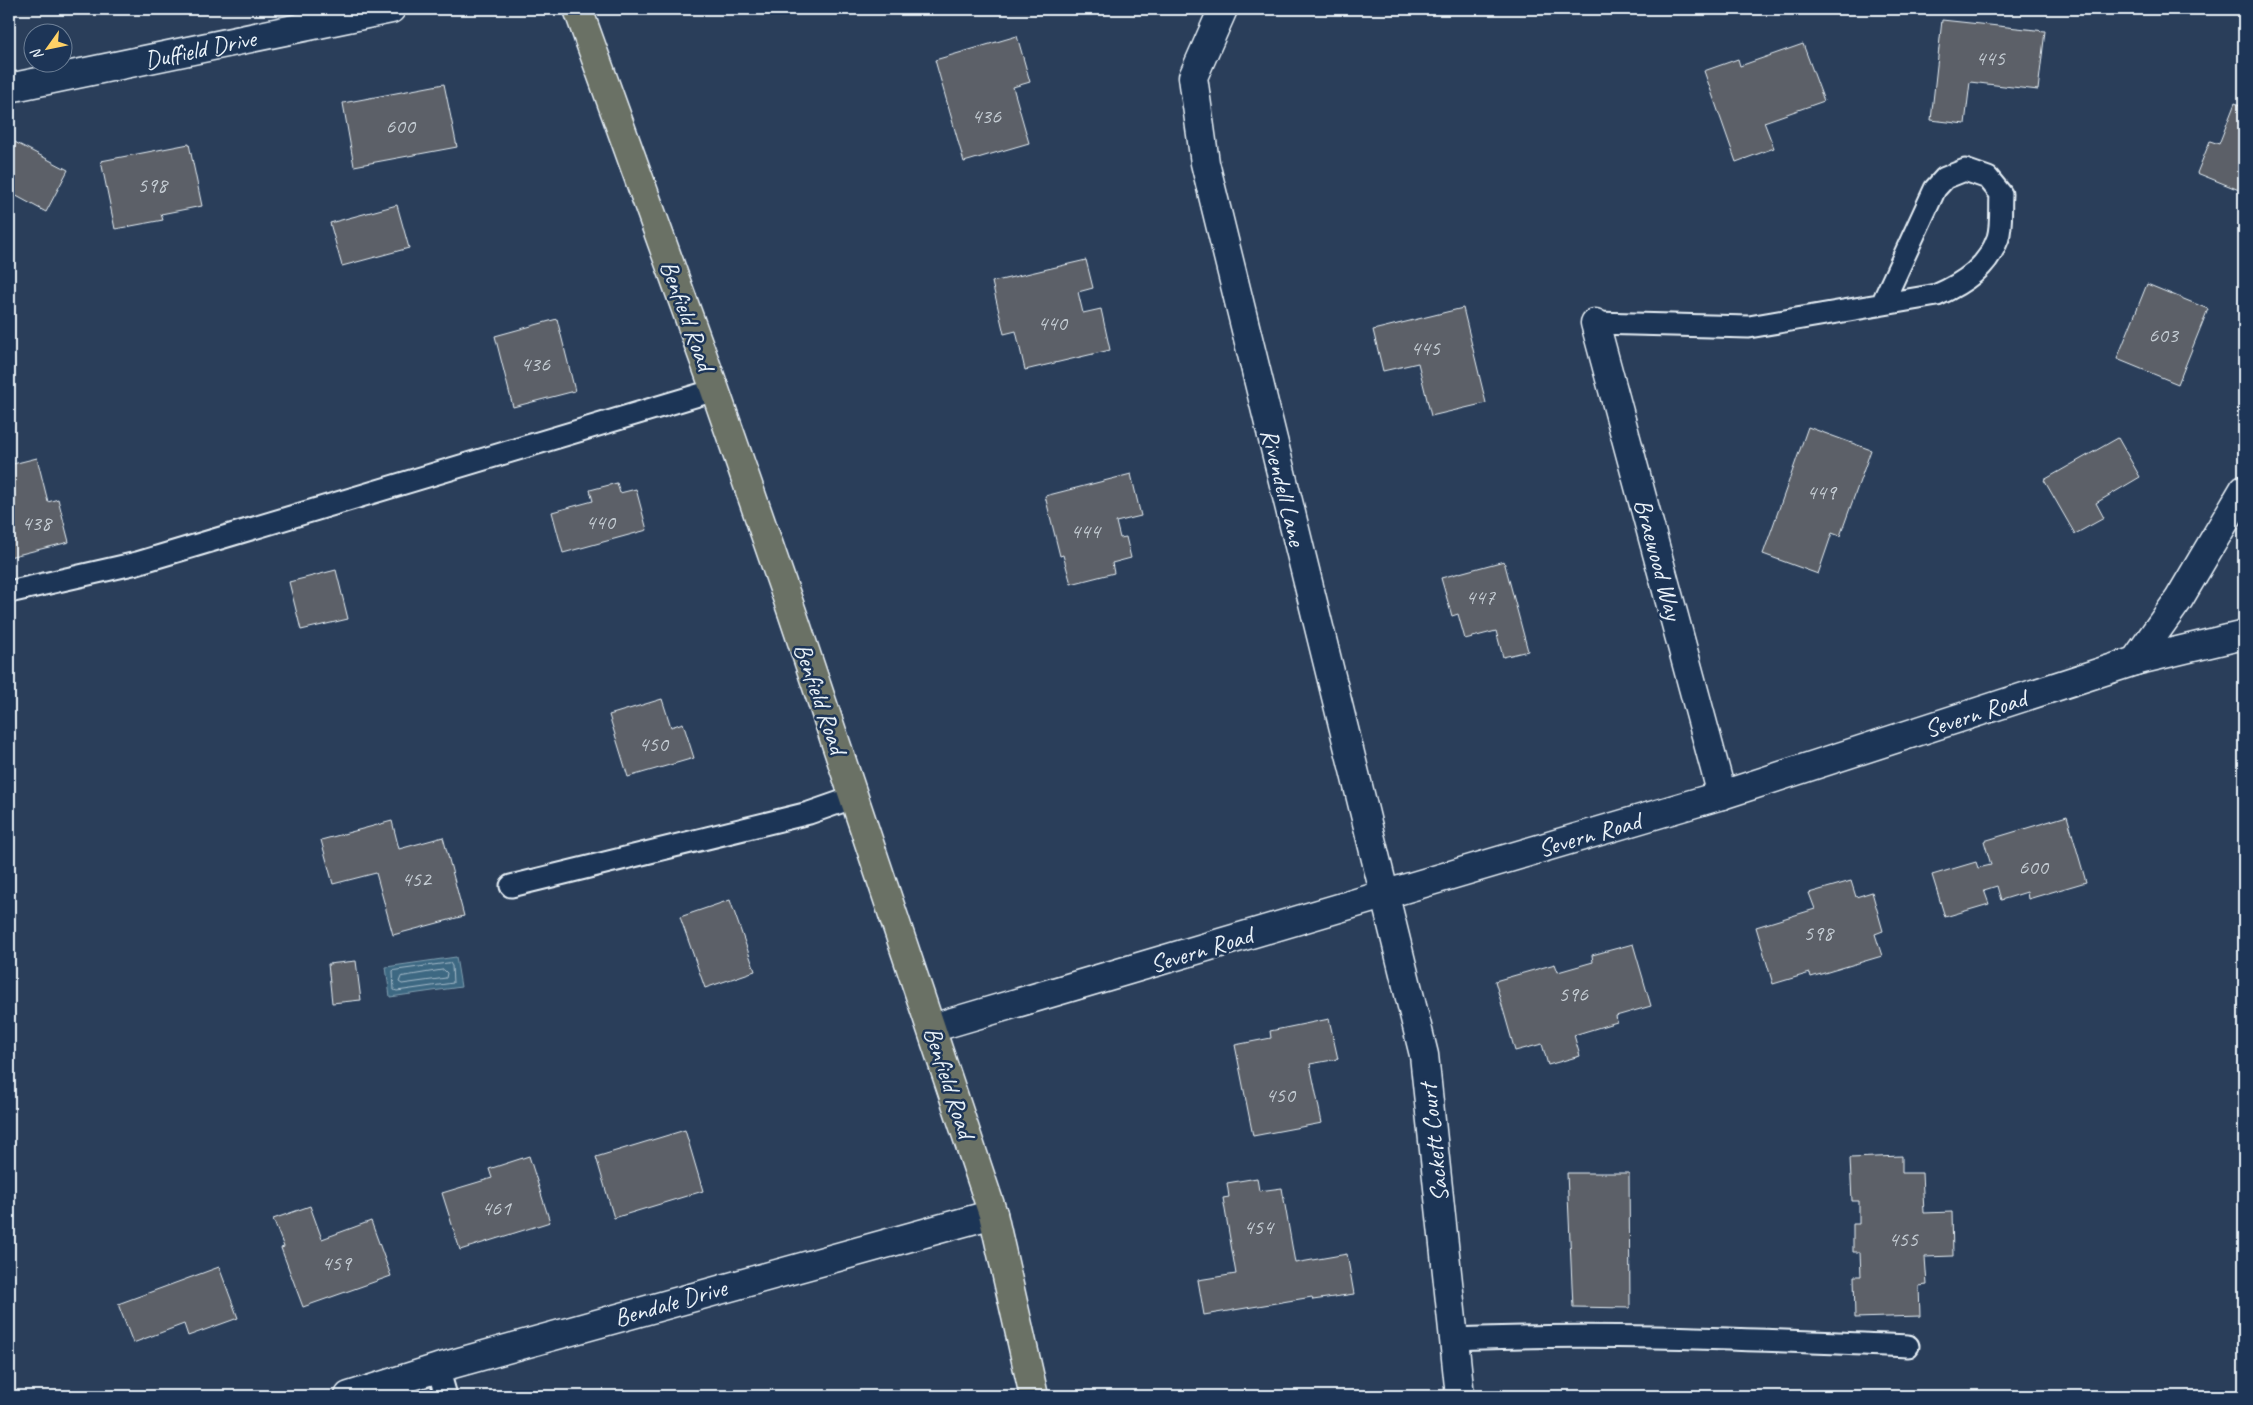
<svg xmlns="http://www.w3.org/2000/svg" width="2253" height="1405" font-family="Caveat,sans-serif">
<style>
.water{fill:#3d6882;stroke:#819fb1}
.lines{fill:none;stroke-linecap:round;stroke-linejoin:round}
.shore{stroke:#a4bac9;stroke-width:1}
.building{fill:#5c6167;stroke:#e8f1f8}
.service-casing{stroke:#e8f1f8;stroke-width:25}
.minor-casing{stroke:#e8f1f8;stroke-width:31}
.primary-casing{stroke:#e8f1f8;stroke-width:31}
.service{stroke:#1d3557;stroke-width:21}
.minor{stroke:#1d3557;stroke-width:28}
.primary{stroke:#6b7165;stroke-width:28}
.labels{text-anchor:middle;stroke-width:5;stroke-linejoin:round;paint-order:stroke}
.number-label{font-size:22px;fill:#c5cdd4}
.street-label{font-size:25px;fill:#e8f1f8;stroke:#1d3557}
</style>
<rect width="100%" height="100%" fill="#2a3e5a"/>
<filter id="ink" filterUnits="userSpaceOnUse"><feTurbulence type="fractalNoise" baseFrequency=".02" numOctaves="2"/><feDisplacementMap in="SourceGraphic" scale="10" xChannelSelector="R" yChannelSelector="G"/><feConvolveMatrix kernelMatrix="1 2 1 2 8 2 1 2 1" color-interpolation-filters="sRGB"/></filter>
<g filter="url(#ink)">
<path class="water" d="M 456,957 L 461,987 L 390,997 L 386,967 Z"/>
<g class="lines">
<g class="shore">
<path d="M 450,963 L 452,966 L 453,983 L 397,991 L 394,990 L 393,971 Z"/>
<path d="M 444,970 L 447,973 L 446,978 L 402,984 L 399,982 L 401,977 Z"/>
</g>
</g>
<g class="building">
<path d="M 1942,20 L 2045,31 L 2038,90 L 1970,82 L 1965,124 L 1931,120 Z"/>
<path d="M 1017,36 L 1030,82 L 1013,87 L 1029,143 L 964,162 L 935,60 Z"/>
<path d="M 1803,44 L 1824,101 L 1764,122 L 1774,148 L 1736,162 L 1704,71 L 1738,59 L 1740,66 Z"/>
<path d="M 444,84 L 457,147 L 354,166 L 343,103 Z"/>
<path d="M 2235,103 L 2244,107 L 2244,192 L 2197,173 L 2210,141 L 2219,144 Z"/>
<path d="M 9,139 L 68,170 L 46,212 L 9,192 Z"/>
<path d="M 189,144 L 202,206 L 161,214 L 163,220 L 115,229 L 101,161 Z"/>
<path d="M 397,205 L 409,248 L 342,266 L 330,223 Z"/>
<path d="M 1086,260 L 1093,288 L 1078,292 L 1083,313 L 1101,309 L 1110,350 L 1025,370 L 1016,331 L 1004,334 L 992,282 Z"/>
<path d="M 2147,284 L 2208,309 L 2178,384 L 2117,359 Z"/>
<path d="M 1463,308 L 1486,403 L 1431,416 L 1418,363 L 1383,371 L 1373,330 Z"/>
<path d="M 557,319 L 575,391 L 513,407 L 495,336 Z"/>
<path d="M 1808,427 L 1871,450 L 1840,536 L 1832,533 L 1818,574 L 1763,554 Z"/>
<path d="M 2118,438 L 2140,477 L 2096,503 L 2104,518 L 2075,534 L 2044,480 Z"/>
<path d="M 37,458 L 48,502 L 58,499 L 69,542 L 9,557 L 9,465 Z"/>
<path d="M 1131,474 L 1141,516 L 1116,522 L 1120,538 L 1126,537 L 1131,558 L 1112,563 L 1114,573 L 1071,584 L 1063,555 L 1060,556 L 1045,496 Z"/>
<path d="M 617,483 L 620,493 L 636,489 L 647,530 L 563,553 L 552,512 L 593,501 L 590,490 Z"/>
<path d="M 1504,561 L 1528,651 L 1503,657 L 1496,631 L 1465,639 L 1458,614 L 1452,616 L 1441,578 Z"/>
<path d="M 336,570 L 348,619 L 301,630 L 289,582 Z"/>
<path d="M 662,699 L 671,727 L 683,723 L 694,758 L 628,777 L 609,715 Z"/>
<path d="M 2067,816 L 2086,882 L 2028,899 L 2027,892 L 2001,900 L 1997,886 L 1984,890 L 1989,904 L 1945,917 L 1932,875 L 1976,862 L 1978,868 L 1991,865 L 1984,841 Z"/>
<path d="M 392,821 L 399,849 L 443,837 L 464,916 L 393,935 L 376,873 L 333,884 L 321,840 Z"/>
<path d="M 1851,881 L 1856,897 L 1872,892 L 1883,931 L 1875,934 L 1882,956 L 1811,977 L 1810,973 L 1773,984 L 1756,927 L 1815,909 L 1809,893 Z"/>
<path d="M 730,900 L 755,971 L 705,988 L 680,917 Z"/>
<path d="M 1633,944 L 1651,1006 L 1616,1016 L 1617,1022 L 1574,1035 L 1580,1056 L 1548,1065 L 1542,1044 L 1515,1051 L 1495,981 L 1555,964 L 1558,972 L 1593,962 L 1592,955 Z"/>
<path d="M 356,961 L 361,1000 L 332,1003 L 328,964 Z"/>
<path d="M 1329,1019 L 1338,1059 L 1310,1064 L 1322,1123 L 1253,1136 L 1235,1045 L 1271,1038 L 1270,1031 Z"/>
<path d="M 685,1130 L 703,1191 L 614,1218 L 596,1157 Z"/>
<path d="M 529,1156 L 550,1222 L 460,1250 L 442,1193 L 492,1178 L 489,1169 Z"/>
<path d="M 1902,1156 L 1902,1173 L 1922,1173 L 1924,1213 L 1952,1212 L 1953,1256 L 1925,1257 L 1927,1285 L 1919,1286 L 1920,1316 L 1855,1318 L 1854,1276 L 1861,1276 L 1860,1252 L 1853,1252 L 1853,1224 L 1859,1224 L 1859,1201 L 1852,1201 L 1850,1158 Z"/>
<path d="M 1567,1173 L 1629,1173 L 1630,1308 L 1573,1307 Z"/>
<path d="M 1257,1178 L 1259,1191 L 1282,1188 L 1295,1263 L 1347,1254 L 1354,1294 L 1313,1300 L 1312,1297 L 1204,1315 L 1198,1280 L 1236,1274 L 1223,1198 L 1229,1197 L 1227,1183 Z"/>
<path d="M 310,1206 L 322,1239 L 371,1221 L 391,1276 L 303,1307 L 281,1248 L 284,1247 L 273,1219 Z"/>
<path d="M 219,1267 L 238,1318 L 188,1336 L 184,1324 L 133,1343 L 118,1304 Z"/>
</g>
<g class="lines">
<defs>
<g id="service">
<path d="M 1595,323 L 1749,327 L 1937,295 C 1964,283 1988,267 1998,238 C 2002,225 2000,207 2001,194 L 1988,178 L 1965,170 L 1945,178 L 1935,189 L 1882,304"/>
<path d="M 9,592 L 137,563 L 715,390"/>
<path d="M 511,886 L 809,813 L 855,797"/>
<path d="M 1454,1339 C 1606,1332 1757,1340 1908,1346"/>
<path d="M 438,1368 L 446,1396"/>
</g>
<g id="minor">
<path d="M 1223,9 L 1193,77 L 1205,163 L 1424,1055 L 1460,1396"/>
<path id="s1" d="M 9,88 L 391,9"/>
<path d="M 1595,323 L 1722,795"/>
<path d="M 2135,661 L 2179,599 L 2244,489"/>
<path d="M 932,1028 L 1722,795 L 2135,661 L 2244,635"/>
<path d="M 349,1396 L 438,1368 L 993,1214"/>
</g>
<path id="primary" d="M 578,9 L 715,390 L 792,612 L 993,1214 L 1034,1396"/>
</defs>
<use href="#service" class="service-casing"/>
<use href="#minor" class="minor-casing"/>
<use href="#primary" class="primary-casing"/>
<use href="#service" class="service"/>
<use href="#minor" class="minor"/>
<use href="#primary" class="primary"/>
</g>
</g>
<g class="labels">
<g class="number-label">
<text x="1990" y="65">445</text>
<text x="986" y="123">436</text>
<text x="400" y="133">600</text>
<text x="152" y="192">598</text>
<text x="1052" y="330">440</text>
<text x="2163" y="342">603</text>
<text x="1425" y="355">445</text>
<text x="535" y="371">436</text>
<text x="1821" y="499">449</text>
<text x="600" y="529">440</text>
<text x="36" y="530">438</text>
<text x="1085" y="538">444</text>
<text x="1480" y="604">447</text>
<text x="653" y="751">450</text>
<text x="2033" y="874">600</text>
<text x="416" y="886">452</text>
<text x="1818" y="940">598</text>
<text x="1573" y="1001">596</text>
<text x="1280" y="1102">450</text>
<text x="496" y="1215">461</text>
<text x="1258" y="1234">454</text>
<text x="1903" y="1246">455</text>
<text x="336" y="1270">459</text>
</g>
<g class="street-label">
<text dy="9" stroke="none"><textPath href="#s1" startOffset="195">Duffield Drive</textPath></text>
<text transform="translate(688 315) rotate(70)" y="9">Benfield Road</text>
<text transform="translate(1284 487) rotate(76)" y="9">Rivendell Lane</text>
<text transform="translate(1659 559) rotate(75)" y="9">Braewood Way</text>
<text transform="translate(821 698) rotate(71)" y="9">Benfield Road</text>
<text transform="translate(1975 713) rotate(-18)" y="9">Severn Road</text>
<text transform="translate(1589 834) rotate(-16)" y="9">Severn Road</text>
<text transform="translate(1201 949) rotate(-17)" y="9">Severn Road</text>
<text transform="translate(950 1082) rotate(72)" y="9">Benfield Road</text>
<text transform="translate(1433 1143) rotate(-96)" y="9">Sackett Court</text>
<text transform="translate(670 1302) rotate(-16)" y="9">Bendale Drive</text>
</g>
</g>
<rect width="2253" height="1405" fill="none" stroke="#1d3557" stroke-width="30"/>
<rect x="15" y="15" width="2223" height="1375" fill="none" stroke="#e8f1f8" stroke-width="2" filter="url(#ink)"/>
<g transform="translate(48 48) rotate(237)"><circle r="24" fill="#1d3557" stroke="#6e8097"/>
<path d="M0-4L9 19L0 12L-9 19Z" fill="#ffd166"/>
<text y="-8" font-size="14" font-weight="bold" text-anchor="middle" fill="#e8f1f8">N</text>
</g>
</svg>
